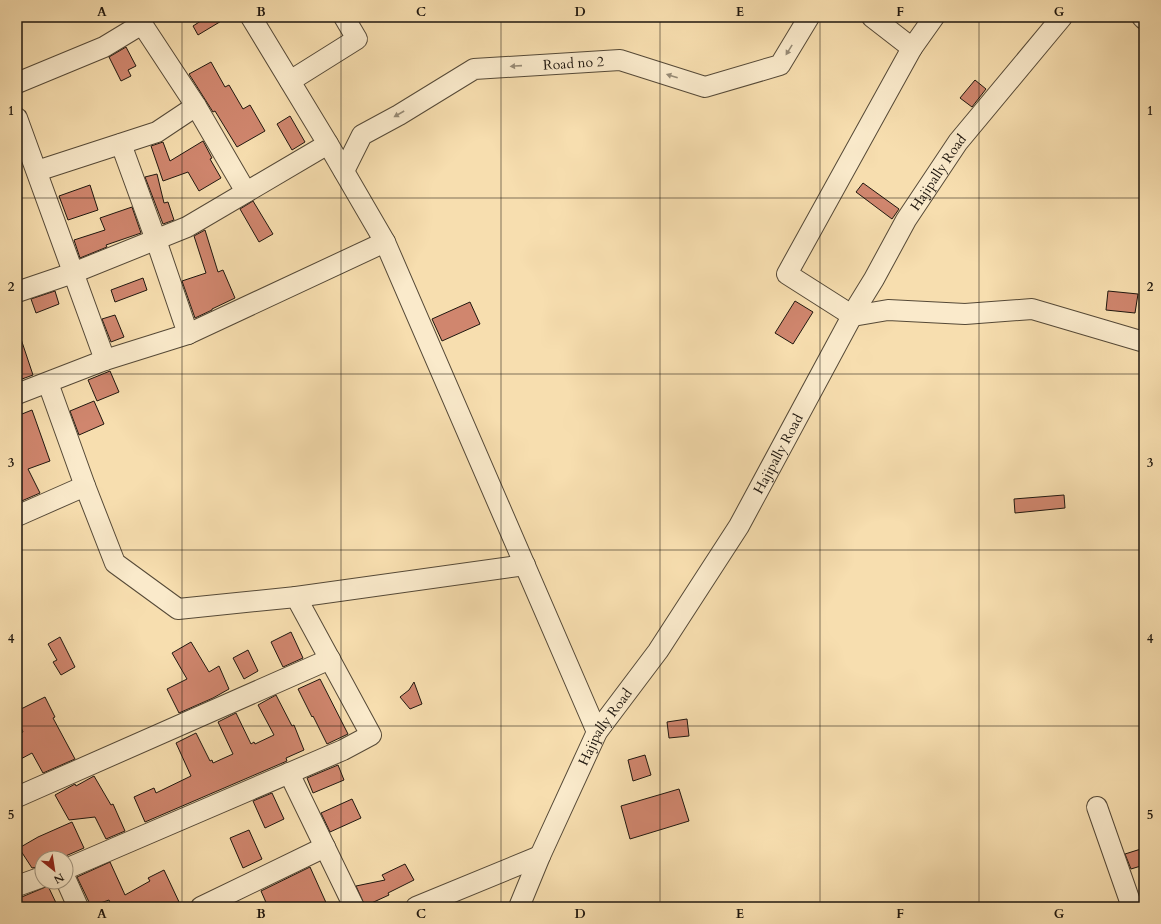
<svg xmlns="http://www.w3.org/2000/svg" width="1161" height="924" font-family="Cardo,serif">
<style>
.building{fill:#d0866e;stroke:#1f170f}
.lines{fill:none;stroke-linecap:round;stroke-linejoin:round}
.minor-casing{stroke:#554937;stroke-width:22}
.minor{stroke:#faeacb;stroke-width:20}
.oneway{fill:#978b76}
.grid{fill:none;stroke:#1f170f;stroke-width:1;stroke-opacity:0.55}
.labels{text-anchor:middle;stroke-width:3;stroke-linejoin:round;paint-order:stroke}
.street-label{font-size:14px;fill:#1f170f;stroke:#faeacb}
.neatline{fill:none;stroke:#1f170f;stroke-width:1.5}
.grid-label{font-size:13px;text-anchor:middle;font-weight:bold;fill:#1f170f}
</style>
<rect width="100%" height="100%" fill="#f7deaf"/>
<filter id="stains"><feTurbulence type="fractalNoise" baseFrequency=".005" numOctaves="4"/><feColorMatrix values="0 0 0 0 .2 0 0 0 0 .09 0 0 0 0 .02 0 0 0 .5 -.17"/></filter>
<radialGradient id="worn" r=".72"><stop offset=".6" stop-color="#630" stop-opacity="0"/><stop offset="1" stop-color="#630" stop-opacity=".3"/></radialGradient>
<g class="building">
<path d="M 207,17 L 228,17 L 198,35 L 193,26 Z"/>
<path d="M 126,47 L 136,66 L 128,70 L 131,76 L 121,81 L 109,57 Z"/>
<path d="M 211,62 L 225,87 L 229,85 L 243,109 L 250,105 L 265,131 L 237,147 L 215,111 L 213,112 L 189,74 Z"/>
<path d="M 975,80 L 986,89 L 972,107 L 960,98 Z"/>
<path d="M 290,116 L 305,142 L 292,150 L 277,124 Z"/>
<path d="M 203,141 L 212,158 L 210,159 L 221,178 L 199,191 L 188,172 L 163,181 L 151,146 L 163,142 L 170,161 Z"/>
<path d="M 157,174 L 164,203 L 168,202 L 174,220 L 163,224 L 145,177 Z"/>
<path d="M 863,183 L 899,209 L 892,219 L 856,192 Z"/>
<path d="M 90,185 L 98,210 L 68,220 L 59,196 Z"/>
<path d="M 253,201 L 273,234 L 259,242 L 240,209 Z"/>
<path d="M 132,207 L 141,233 L 106,245 L 107,247 L 80,258 L 74,240 L 105,230 L 100,218 Z"/>
<path d="M 205,230 L 218,272 L 223,270 L 235,298 L 212,309 L 212,310 L 195,318 L 182,281 L 206,273 L 194,236 Z"/>
<path d="M 143,278 L 147,290 L 115,302 L 111,290 Z"/>
<path d="M 55,291 L 59,304 L 36,313 L 31,299 Z"/>
<path d="M 1108,291 L 1138,294 L 1135,313 L 1106,310 Z"/>
<path d="M 795,301 L 813,312 L 793,344 L 775,333 Z"/>
<path d="M 470,302 L 480,324 L 442,341 L 432,319 Z"/>
<path d="M 115,315 L 124,337 L 111,342 L 102,319 Z"/>
<path d="M 19,333 L 33,375 L 22,379 L 17,363 L 17,334 Z"/>
<path d="M 110,371 L 119,392 L 97,401 L 88,380 Z"/>
<path d="M 94,401 L 104,424 L 79,435 L 70,411 Z"/>
<path d="M 32,410 L 50,461 L 28,469 L 40,493 L 17,503 L 17,416 Z"/>
<path d="M 1064,495 L 1065,508 L 1015,513 L 1014,499 Z"/>
<path d="M 291,632 L 303,658 L 283,667 L 271,642 Z"/>
<path d="M 60,637 L 75,667 L 61,675 L 53,662 L 57,660 L 48,644 Z"/>
<path d="M 191,642 L 209,672 L 219,666 L 229,689 L 213,698 L 179,713 L 167,689 L 187,679 L 172,653 Z"/>
<path d="M 248,650 L 258,671 L 244,679 L 233,658 Z"/>
<path d="M 320,679 L 348,734 L 327,744 L 313,716 L 312,717 L 298,689 Z"/>
<path d="M 414,682 L 422,704 L 410,709 L 400,697 L 409,690 Z"/>
<path d="M 276,695 L 292,726 L 294,725 L 304,750 L 286,758 L 287,761 L 145,822 L 134,797 L 154,788 L 156,793 L 191,776 L 176,743 L 196,733 L 210,761 L 212,760 L 213,763 L 233,754 L 218,722 L 236,713 L 251,744 L 254,742 L 255,744 L 274,735 L 258,705 Z"/>
<path d="M 45,697 L 55,717 L 53,718 L 75,759 L 43,773 L 32,753 L 17,761 L 17,735 L 23,732 L 17,719 L 17,711 Z"/>
<path d="M 687,719 L 689,736 L 669,738 L 667,722 Z"/>
<path d="M 645,755 L 651,775 L 633,781 L 628,760 Z"/>
<path d="M 338,765 L 344,780 L 313,793 L 307,778 Z"/>
<path d="M 94,776 L 111,805 L 113,804 L 125,831 L 106,839 L 95,817 L 69,820 L 55,795 L 75,784 L 76,786 Z"/>
<path d="M 679,789 L 689,821 L 630,839 L 621,806 Z"/>
<path d="M 272,793 L 284,819 L 265,828 L 253,801 Z"/>
<path d="M 352,799 L 361,818 L 330,832 L 321,813 Z"/>
<path d="M 72,822 L 84,848 L 61,858 L 42,858 L 42,866 L 32,868 L 19,848 L 38,837 Z"/>
<path d="M 249,830 L 262,859 L 243,868 L 230,838 Z"/>
<path d="M 1144,848 L 1144,865 L 1131,869 L 1125,854 Z"/>
<path d="M 110,862 L 125,895 L 150,881 L 148,878 L 164,870 L 180,904 L 173,907 L 112,907 L 109,900 L 89,907 L 89,902 L 77,877 Z"/>
<path d="M 405,864 L 414,880 L 388,893 L 389,895 L 365,906 L 356,886 L 385,880 L 382,875 Z"/>
<path d="M 310,867 L 328,907 L 268,907 L 261,891 Z"/>
<path d="M 48,886 L 58,907 L 17,907 L 17,899 Z"/>
</g>
<g class="lines">
<defs>
<g id="minor">
<path d="M 251,17 L 328,144 L 385,242 L 597,732"/>
<path d="M 872,17 L 912,48 L 787,274 L 853,316 L 888,310 L 965,314 L 1032,309 L 1144,342"/>
<path d="M 1142,17 L 1144,19"/>
<path d="M 912,48 L 934,17"/>
<path d="M 290,81 L 357,39 L 344,17"/>
<path d="M 17,83 L 104,47 L 142,24 L 196,106 L 246,192"/>
<path d="M 17,118 L 105,360"/>
<path d="M 121,144 L 156,240 L 188,334"/>
<path d="M 37,171 L 157,132 L 196,106"/>
<path id="s1" d="M 344,171 L 362,135 L 399,115 L 474,69 L 620,60 L 705,87 L 780,65 L 809,17"/>
<path d="M 17,292 L 73,273 L 187,227 L 328,144"/>
<path d="M 48,383 L 85,486 L 115,563 L 178,609 L 296,597 L 371,735 L 343,750 L 66,869"/>
<path d="M 17,394 L 105,360 L 188,334 L 385,242"/>
<path d="M 17,516 L 85,486"/>
<path d="M 296,597 L 525,565"/>
<path d="M 289,773 L 354,907"/>
<path d="M 17,797 L 330,659"/>
<path d="M 1097,807 L 1132,907"/>
<path d="M 66,880 L 78,907"/>
<path d="M 17,886 L 42,877"/>
<path d="M 201,907 L 325,847"/>
<path d="M 416,907 L 540,856"/>
<path id="s2" d="M 519,907 L 540,856 L 597,732 L 658,651 L 739,526 L 858,305 L 874,279 L 906,220 L 958,142 L 1062,17"/>
</g>
</defs>
<use href="#minor" class="minor-casing"/>
<use href="#minor" class="minor"/>
</g>
<defs><path id="oneway-solid" d="M-6-.8H1V-3.2L6.5 0L1 3.2V.8H-6Z"/></defs>
<g class="oneway">
<use href="#oneway-solid" transform="translate(789 50) rotate(122)"/>
<use href="#oneway-solid" transform="translate(516 66) rotate(176)"/>
<use href="#oneway-solid" transform="translate(672 76) rotate(-162)"/>
<use href="#oneway-solid" transform="translate(399 114) rotate(150)"/>
</g>
<path class="grid" d="M 182,17 L 182,907M 341,17 L 341,907M 501,17 L 501,907M 660,17 L 660,907M 820,17 L 820,907M 979,17 L 979,907M 17,198 L 1144,198M 17,374 L 1144,374M 17,550 L 1144,550M 17,726 L 1144,726"/>
<g class="labels">
<g class="street-label">
<text dy="5" stroke="none"><textPath href="#s1" startOffset="270">Road no 2</textPath></text>
<text dy="5" stroke="none"><textPath href="#s2" startOffset="848">Hajipally Road</textPath></text>
<text dy="5" stroke="none"><textPath href="#s2" startOffset="524">Hajipally Road</textPath></text>
<text dy="5" stroke="none"><textPath href="#s2" startOffset="200">Hajipally Road</textPath></text>
</g>
</g>
<rect width="1161" height="924" fill="none" stroke="#f7deaf" stroke-width="44"/>
<g transform="translate(54 870) rotate(150)"><circle r="19" fill="#faeacb" stroke="#a29680"/>
<path d="M0-3L7 15L0 10L-7 15Z" fill="#8f2418"/>
<text y="-6" font-size="11" font-weight="bold" text-anchor="middle" fill="#1f170f">N</text>
</g>
<rect x="22" y="22" width="1117" height="880" class="neatline"/>
<g class="grid-label">
<text x="102" y="16">A</text>
<text x="261" y="16">B</text>
<text x="421" y="16">C</text>
<text x="580" y="16">D</text>
<text x="740" y="16">E</text>
<text x="900" y="16">F</text>
<text x="1059" y="16">G</text>
<text x="11" y="115">1</text>
<text x="1150" y="115">1</text>
<text x="11" y="291">2</text>
<text x="1150" y="291">2</text>
<text x="11" y="467">3</text>
<text x="1150" y="467">3</text>
<text x="11" y="643">4</text>
<text x="1150" y="643">4</text>
<text x="11" y="819">5</text>
<text x="1150" y="819">5</text>
<text x="102" y="918">A</text>
<text x="261" y="918">B</text>
<text x="421" y="918">C</text>
<text x="580" y="918">D</text>
<text x="740" y="918">E</text>
<text x="900" y="918">F</text>
<text x="1059" y="918">G</text>
</g>
<rect width="100%" height="100%" filter="url(#stains)"/>
<rect width="100%" height="100%" fill="url(#worn)"/>
</svg>
